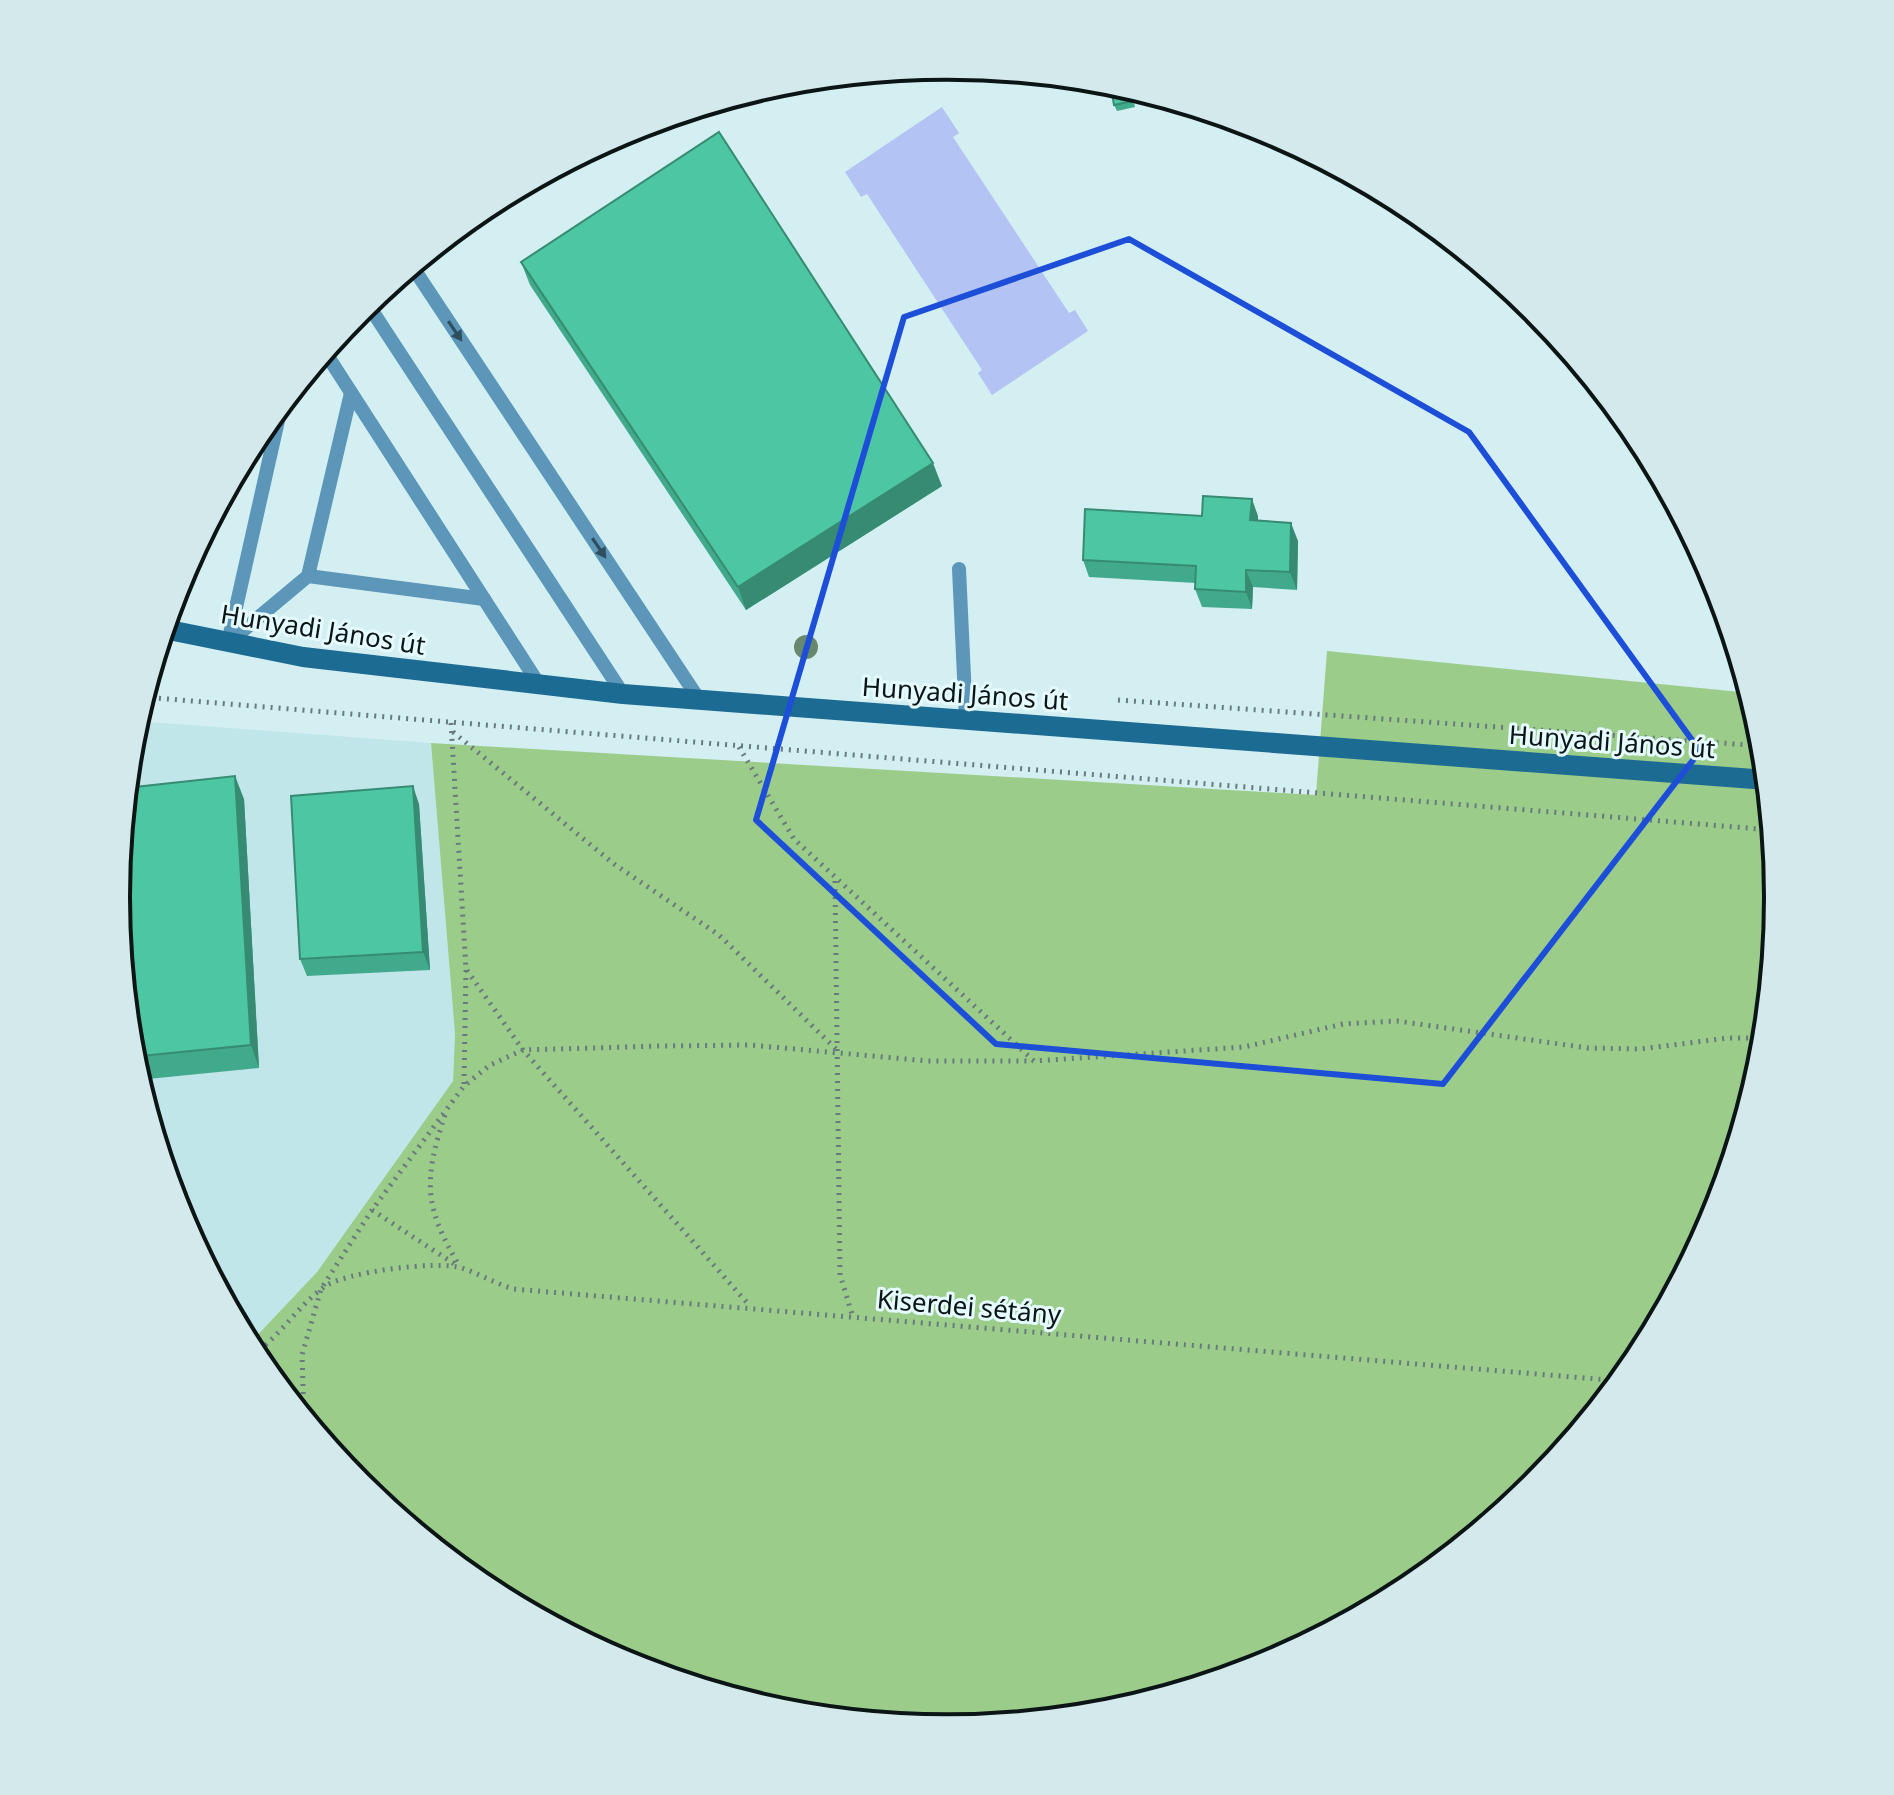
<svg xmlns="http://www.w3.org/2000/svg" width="1894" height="1795" font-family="'Noto Sans',sans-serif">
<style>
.built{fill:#c1e6ea}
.green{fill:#9bcc8a}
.water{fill:#b2c3f4}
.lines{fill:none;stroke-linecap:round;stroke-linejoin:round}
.path{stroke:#687a7c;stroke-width:5;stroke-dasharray:2 6;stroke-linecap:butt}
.lane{stroke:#5c96b9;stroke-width:14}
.secondary{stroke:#1c6b93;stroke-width:20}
.tree{fill:#68886d}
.wall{fill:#42aa8c}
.shaded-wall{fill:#368b72}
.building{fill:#4dc6a3;stroke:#368b72;stroke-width:2}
.oneway{fill:#2f4f5f}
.marked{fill:none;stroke:#1d4ed8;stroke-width:6;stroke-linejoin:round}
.labels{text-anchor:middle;stroke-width:6;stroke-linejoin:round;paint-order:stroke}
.street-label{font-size:26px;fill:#0b1516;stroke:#e5fbfe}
.rim{fill:none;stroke:#0b1516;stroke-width:4}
</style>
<rect width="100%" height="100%" fill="#d4eff2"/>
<path class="built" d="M 136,721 L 431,743 L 455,1034 L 453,1081 L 317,1272 L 248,1345 L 179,1215 L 131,1059 L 116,897 Z"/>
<path class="green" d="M 1327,651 L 1750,693 L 1763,736 L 1778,898 L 1762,1060 L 1715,1216 L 1638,1360 L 1535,1486 L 1409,1589 L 1265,1666 L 1109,1713 L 947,1729 L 784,1713 L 628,1666 L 485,1589 L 359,1485 L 255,1359 L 248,1345 L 317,1272 L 453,1081 L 455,1034 L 431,743 L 1316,795 Z"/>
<path class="water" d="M 942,107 L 959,133 L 953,137 L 1069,313 L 1075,310 L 1088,331 L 992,395 L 978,373 L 982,370 L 867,194 L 861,197 L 845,172 Z"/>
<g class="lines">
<g class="path">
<path d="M 143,697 L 1772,830"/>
<path d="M 1118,700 L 1764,746"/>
<path d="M 451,723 L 466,969 L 523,1050 L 750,1306"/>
<path d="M 453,732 L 614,864 L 719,935 L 838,1051"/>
<path d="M 739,747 L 794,839 L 1034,1061 L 1244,1047 L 1343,1024 L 1397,1021 L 1588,1048 L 1641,1049 L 1728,1038 L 1765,1038"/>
<path d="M 835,881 L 840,1275 L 853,1317"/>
<path d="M 464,1084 L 466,970"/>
<path d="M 445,1115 C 423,1181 424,1207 460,1267"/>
<path d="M 372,1210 L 456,1265"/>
<path d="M 253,1355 C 280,1336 299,1305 324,1287 C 344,1272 438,1260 462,1268 C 479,1274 495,1283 513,1289 L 1621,1381"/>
<path d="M 304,1418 L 302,1355 L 321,1289 L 372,1210 L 464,1086 L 490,1065 L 523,1050 L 661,1046 L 750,1045 L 928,1061 L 1033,1061"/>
</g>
<g class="lane">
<path d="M 412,266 L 700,701"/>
<path d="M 367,303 L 623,694"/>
<path d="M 325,352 L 540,686"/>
<path d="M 959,569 L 966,720"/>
<path d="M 308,576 L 484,599"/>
<path d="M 228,643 L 308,576 L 351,393"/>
<path d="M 228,643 L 282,403"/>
</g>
<path class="secondary" d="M 164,629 L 303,657 L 623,694 L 1767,780"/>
</g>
<circle class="tree" cx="806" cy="647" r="12"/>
<g class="wall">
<path d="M 1131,89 L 1135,107 L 1117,111 L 1114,105 Z"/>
<path d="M 521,262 L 942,486 L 746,610 L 530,285 Z"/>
<path d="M 1202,516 L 1258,516 L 1258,520 L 1298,541 L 1297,590 L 1253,587 L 1252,609 L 1202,607 L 1195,589 L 1196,583 L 1089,577 L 1083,560 Z"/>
<path d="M 244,799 L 259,1068 L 138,1080 L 131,1059 L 116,897 L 126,830 Z"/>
<path d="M 419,804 L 430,970 L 307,976 L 300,959 Z"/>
</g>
<g class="shaded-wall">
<path d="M 933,463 L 942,486 L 746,610 L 738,587 Z"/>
<path d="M 1252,499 L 1258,516 L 1257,537 L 1250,520 Z"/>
<path d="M 1291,523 L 1298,541 L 1297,590 L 1290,572 Z"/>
<path d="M 1246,570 L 1253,587 L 1252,609 L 1246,592 Z"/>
<path d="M 235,776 L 244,799 L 259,1068 L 251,1045 Z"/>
<path d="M 413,786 L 419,804 L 430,970 L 423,952 Z"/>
</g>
<g class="building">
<path d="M 1110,82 L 1130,88 L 1133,101 L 1114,105 Z"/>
<path d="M 719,132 L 933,463 L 738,587 L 521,262 Z"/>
<path d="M 1203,496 L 1252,499 L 1250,520 L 1291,523 L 1290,572 L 1246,570 L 1246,592 L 1195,589 L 1196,566 L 1083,560 L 1085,509 L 1202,516 Z"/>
<path d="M 235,776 L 251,1045 L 131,1057 L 116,897 L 122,835 L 126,830 L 124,808 L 126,788 Z"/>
<path d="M 413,786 L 423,952 L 300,959 L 291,796 Z"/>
</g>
<defs><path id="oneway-solid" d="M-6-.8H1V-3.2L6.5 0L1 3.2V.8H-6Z" transform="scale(2)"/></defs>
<g class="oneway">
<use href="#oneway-solid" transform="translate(455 331) rotate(56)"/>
<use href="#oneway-solid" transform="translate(599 548) rotate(56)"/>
</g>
<path class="marked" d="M 1129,239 L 1469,432 L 1700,751 L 1443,1084 L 996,1044 L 756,820 L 904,317 Z"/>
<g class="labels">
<g class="street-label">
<text transform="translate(323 630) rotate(9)" y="9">Hunyadi János út</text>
<text transform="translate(965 694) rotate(4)" y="9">Hunyadi János út</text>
<text transform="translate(1612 742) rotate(4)" y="9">Hunyadi János út</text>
<text transform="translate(969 1307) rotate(5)" y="9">Kiserdei sétány</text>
</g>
</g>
<path d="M0 0H1894V1795H0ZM130 897a817 817 0 1 1 1634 0a817 817 0 1 1-1634 0Z" fill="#d4e9eb" fill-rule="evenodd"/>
<path class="rim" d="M130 897a817 817 0 1 1 1634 0a817 817 0 1 1-1634 0Z"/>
</svg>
